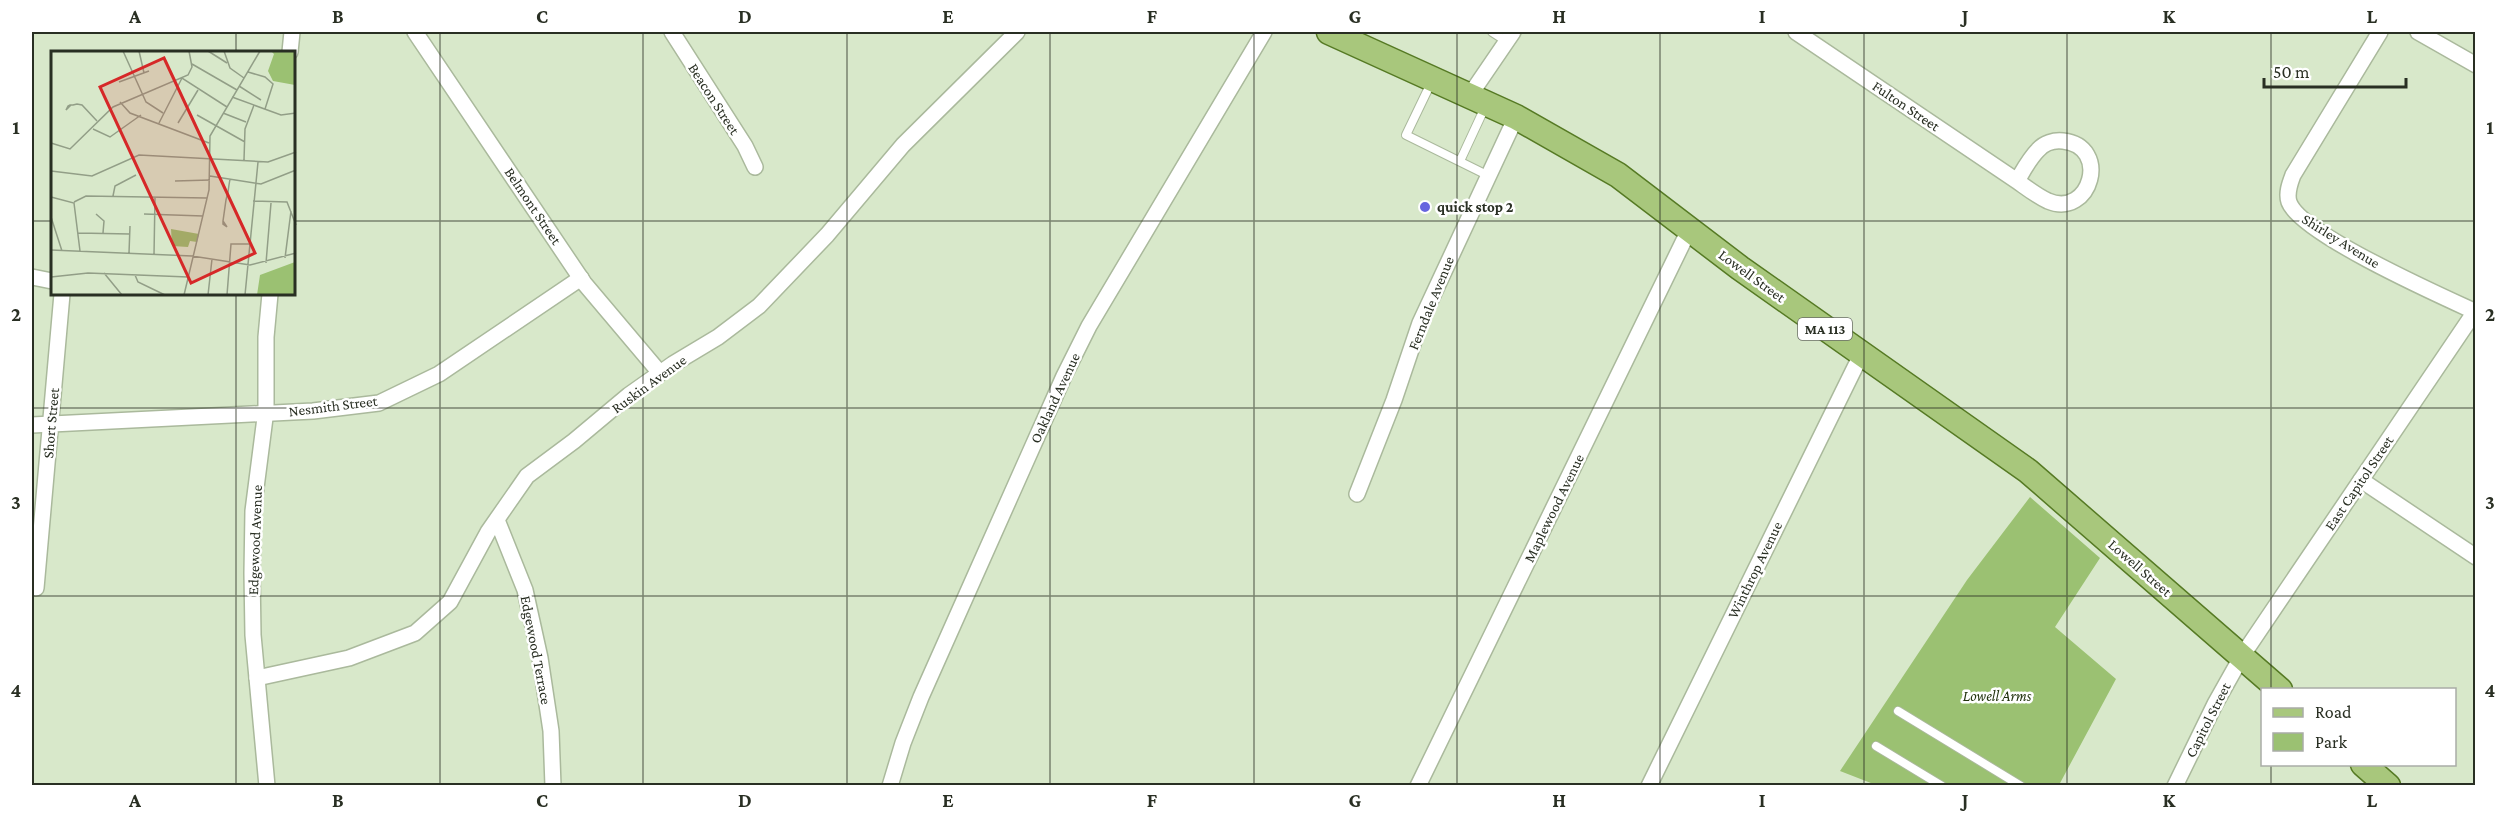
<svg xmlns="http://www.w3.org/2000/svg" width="2507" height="817" font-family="'Crimson Pro',serif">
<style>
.green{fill:#9bc172}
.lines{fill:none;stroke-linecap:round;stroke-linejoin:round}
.service-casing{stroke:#aab99c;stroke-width:10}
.minor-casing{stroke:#aab99c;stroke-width:18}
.primary-casing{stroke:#567a24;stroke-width:27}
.service{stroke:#fff;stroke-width:8}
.minor{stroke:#fff;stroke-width:15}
.primary{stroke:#a8c77c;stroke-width:24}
.grid{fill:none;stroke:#292f23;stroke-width:1.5;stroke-opacity:0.55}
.poi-dot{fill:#6765df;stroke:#fff;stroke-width:2}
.labels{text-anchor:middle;stroke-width:5;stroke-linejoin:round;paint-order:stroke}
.shield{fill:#fff;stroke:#696d65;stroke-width:1.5}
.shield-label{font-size:14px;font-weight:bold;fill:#292f23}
.street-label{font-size:15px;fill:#292f23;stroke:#fff}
.poi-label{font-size:15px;font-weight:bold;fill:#292f23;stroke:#fff;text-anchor:start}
.park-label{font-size:15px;font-style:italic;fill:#22330e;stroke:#fff}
.inset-road{fill:none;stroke:#929e87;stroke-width:1.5}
.view{fill:#d62828;fill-opacity:0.15;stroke:#d62828;stroke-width:3}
.inset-edge{fill:none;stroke:#292f23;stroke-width:3}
.neatline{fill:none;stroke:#292f23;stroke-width:2}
.grid-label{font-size:20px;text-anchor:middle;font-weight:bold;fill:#292f23}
</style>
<rect width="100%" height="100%" fill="#d8e8ca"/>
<path class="green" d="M 2030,497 L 2100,558 L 2055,627 L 2116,679 L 2059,785 L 1876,785 L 1840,771 L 1967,580 Z"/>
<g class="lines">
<defs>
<g id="service">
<path d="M 1492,32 L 1506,41"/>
<path d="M 1431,83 L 1406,135 L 1489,176"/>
<path d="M 1460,161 L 1486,105"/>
<path d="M 1898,711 L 2021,786"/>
<path d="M 1876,746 L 1942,786"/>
</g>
<g id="minor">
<path d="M 415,32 L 584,283 L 660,373"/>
<path d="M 672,32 L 745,146 L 755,167"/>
<path d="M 1796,32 L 2017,181 C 2027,188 2037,196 2048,201 C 2091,219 2111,146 2063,141 C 2054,140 2044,143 2038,150 C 2029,159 2023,171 2017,181"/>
<path d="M 2380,32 L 2293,175 C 2290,183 2286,193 2289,202 C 2300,233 2441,296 2476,312"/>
<path d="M 2418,32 L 2476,65"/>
<path d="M 290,52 L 292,32"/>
<path d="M 1470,95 L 1513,32"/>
<path d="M 32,277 L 52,281"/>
<path d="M 32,425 L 313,411 L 379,403 L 439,374 L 581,278"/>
<path d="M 2361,480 L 2476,557"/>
<path d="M 1357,494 L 1394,400 L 1420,323 L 1516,117"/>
<path d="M 497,520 L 525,590 L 540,658 L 551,731 L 553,786"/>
<path d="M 36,588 L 62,294"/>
<path d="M 257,678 L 349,658 L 415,633 L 450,602 L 488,532 L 527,476 L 574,441 L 629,395 L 673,364 L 718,337 L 759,306 L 827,235 L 903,145 L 1017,32"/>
<path d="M 267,786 L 253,635 L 252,573 L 253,511 L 266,410 L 266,337 L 270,294"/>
<path d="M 890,786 L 903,743 L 921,697 L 1064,376 L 1089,326 L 1264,32"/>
<path d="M 1418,786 L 1689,230"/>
<path d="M 1649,786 L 1861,355"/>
<path d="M 2175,786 L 2215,704 L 2242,656 L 2476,310"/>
</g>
<g id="primary">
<path d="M 1329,32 L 1516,117 L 1618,175 L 1740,268 L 2028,471 L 2280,690"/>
<path d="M 2363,764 L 2388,786"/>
</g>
</defs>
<use href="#service" class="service-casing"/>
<use href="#minor" class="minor-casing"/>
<use href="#primary" class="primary-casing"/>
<use href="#service" class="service"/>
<use href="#minor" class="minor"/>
<use href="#primary" class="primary"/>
</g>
<path class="grid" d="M 236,32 L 236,52M 440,32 L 440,786M 643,32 L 643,786M 847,32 L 847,786M 1050,32 L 1050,786M 1254,32 L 1254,786M 1457,32 L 1457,786M 1660,32 L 1660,786M 1864,32 L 1864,786M 2067,32 L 2067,786M 2271,32 L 2271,690M 32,221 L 52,221M 294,221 L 2476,221M 236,294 L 236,786M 32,408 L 2476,408M 32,596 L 2476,596M 2271,764 L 2271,786"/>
<circle class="poi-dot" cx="1425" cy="207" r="6"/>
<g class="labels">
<rect class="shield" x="1798" y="318" width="54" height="22" rx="4.5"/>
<g class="shield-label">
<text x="1825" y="334">MA 113</text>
</g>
<g class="street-label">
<text transform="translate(714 99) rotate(57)" y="5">Beacon Street</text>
<text transform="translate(1906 106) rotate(34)" y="5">Fulton Street</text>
<text transform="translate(533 206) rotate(56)" y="5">Belmont Street</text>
<text transform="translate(2341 241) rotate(32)" y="5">Shirley Avenue</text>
<text transform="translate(1752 276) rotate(36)" y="5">Lowell Street</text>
<text transform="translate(1431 303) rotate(-68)" y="5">Ferndale Avenue</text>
<text transform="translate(649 384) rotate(-36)" y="5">Ruskin Avenue</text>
<text transform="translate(1055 398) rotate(-65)" y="5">Oakland Avenue</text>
<text transform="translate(333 406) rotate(-7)" y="5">Nesmith Street</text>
<text transform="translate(51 423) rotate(-85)" y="5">Short Street</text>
<text transform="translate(2359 483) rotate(-56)" y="5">East Capitol Street</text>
<text transform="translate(1554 508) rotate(-64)" y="5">Maplewood Avenue</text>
<text transform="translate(255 540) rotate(-88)" y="5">Edgewood Avenue</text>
<text transform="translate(2140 568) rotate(41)" y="5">Lowell Street</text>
<text transform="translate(1755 570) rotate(-64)" y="5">Winthrop Avenue</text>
<text transform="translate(536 650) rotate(79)" y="5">Edgewood Terrace</text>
<text transform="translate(2208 720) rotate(-63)" y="5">Capitol Street</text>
</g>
<g class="poi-label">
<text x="1437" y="212">quick stop 2</text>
</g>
<g class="park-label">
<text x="1997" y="701">Lowell Arms</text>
</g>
</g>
<g transform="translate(51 51)">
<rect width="244" height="244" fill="#d8e8ca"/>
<path d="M 220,0 L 244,0 L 244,34 L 222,30 L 217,20 L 223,3 ZM 120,178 L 148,183 L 146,191 L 139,190 L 137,196 L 121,195 ZM 244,211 L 244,244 L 206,244 L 209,224 Z" fill="#9bc172"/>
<path class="inset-road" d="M 72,0 L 95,51 L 112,62M 88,0 L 93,22M 157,0 L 176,12M 173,0 L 179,17 L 193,27M 141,13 L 186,39M 197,21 L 214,26 L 222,33 L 214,58M 68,31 L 98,20M 188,35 L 210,49M 181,46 L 230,64 L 245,62M 69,51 L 79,62 L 158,92M 20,54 L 15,59 L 17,55 L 19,54 L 22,54 L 26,53 L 31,54 L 46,70M 172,62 L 195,71M 146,64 L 194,91M 108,72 L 131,27 L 176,56M 127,72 L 147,39M 42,78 L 59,86 L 90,64M 0,92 L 19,98 L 62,56 L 137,24 L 141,16 L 138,0M 193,109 L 194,78 L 203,54M 0,120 L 41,125 L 88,104 L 217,111 L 245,101M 159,125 L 210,133 L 245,119M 124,130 L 159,129M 62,145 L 64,135 L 85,124M 0,146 L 23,152 L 29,200M 202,150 L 236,151 L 245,174M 23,151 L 35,145 L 156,147M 45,163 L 53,170 L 52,182M 93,163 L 152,165M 0,166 L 11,200M 172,170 L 176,176 L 172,173 L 172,170 L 175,149 L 177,141 L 178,134 L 179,128M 27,182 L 79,183M 0,199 L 141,205 L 199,214 L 245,202M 78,202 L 79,175M 103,204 L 104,146M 234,207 L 240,160M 215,212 L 220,152M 53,222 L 71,244M 84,224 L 87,231 L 114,244M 0,226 L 37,222 L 137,226M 133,244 L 158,139 L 159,85 L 209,0M 157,244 L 161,208M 176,244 L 180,193 L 198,193M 194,244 L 207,111"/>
<path class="view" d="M 113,7 L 204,202 L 140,232 L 49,36 Z"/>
<rect width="244" height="244" class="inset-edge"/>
</g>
<rect width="2507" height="817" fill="none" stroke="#ffffff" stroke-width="66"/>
<rect x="2261" y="688" width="195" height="78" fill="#ffffff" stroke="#a9aca7" stroke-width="1.5"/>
<rect x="2273" y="708" width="30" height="9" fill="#a8c77c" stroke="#a9aca7" stroke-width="1.5"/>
<text x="2315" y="718" font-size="18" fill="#292f23">Road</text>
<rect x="2273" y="733" width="30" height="18" fill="#9bc172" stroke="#a9aca7" stroke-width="1.5"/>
<text x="2315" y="748" font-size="18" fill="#292f23">Park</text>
<path d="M2264 78v9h142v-9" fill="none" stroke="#292f23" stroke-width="3"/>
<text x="2273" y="78" font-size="18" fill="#292f23" stroke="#ffffff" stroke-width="4.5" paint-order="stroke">50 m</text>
<rect x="33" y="33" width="2441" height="751" class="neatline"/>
<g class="grid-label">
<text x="135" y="23">A</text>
<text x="338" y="23">B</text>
<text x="542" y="23">C</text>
<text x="745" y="23">D</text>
<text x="948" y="23">E</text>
<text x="1152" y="23">F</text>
<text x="1355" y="23">G</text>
<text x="1559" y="23">H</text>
<text x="1762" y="23">I</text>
<text x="1965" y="23">J</text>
<text x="2169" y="23">K</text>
<text x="2372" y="23">L</text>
<text x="16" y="134">1</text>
<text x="2490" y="134">1</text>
<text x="16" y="321">2</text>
<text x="2490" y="321">2</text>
<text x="16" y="509">3</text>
<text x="2490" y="509">3</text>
<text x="16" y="697">4</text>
<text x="2490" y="697">4</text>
<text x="135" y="807">A</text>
<text x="338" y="807">B</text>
<text x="542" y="807">C</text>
<text x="745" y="807">D</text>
<text x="948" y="807">E</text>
<text x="1152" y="807">F</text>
<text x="1355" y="807">G</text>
<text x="1559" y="807">H</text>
<text x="1762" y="807">I</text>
<text x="1965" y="807">J</text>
<text x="2169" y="807">K</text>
<text x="2372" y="807">L</text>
</g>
</svg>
